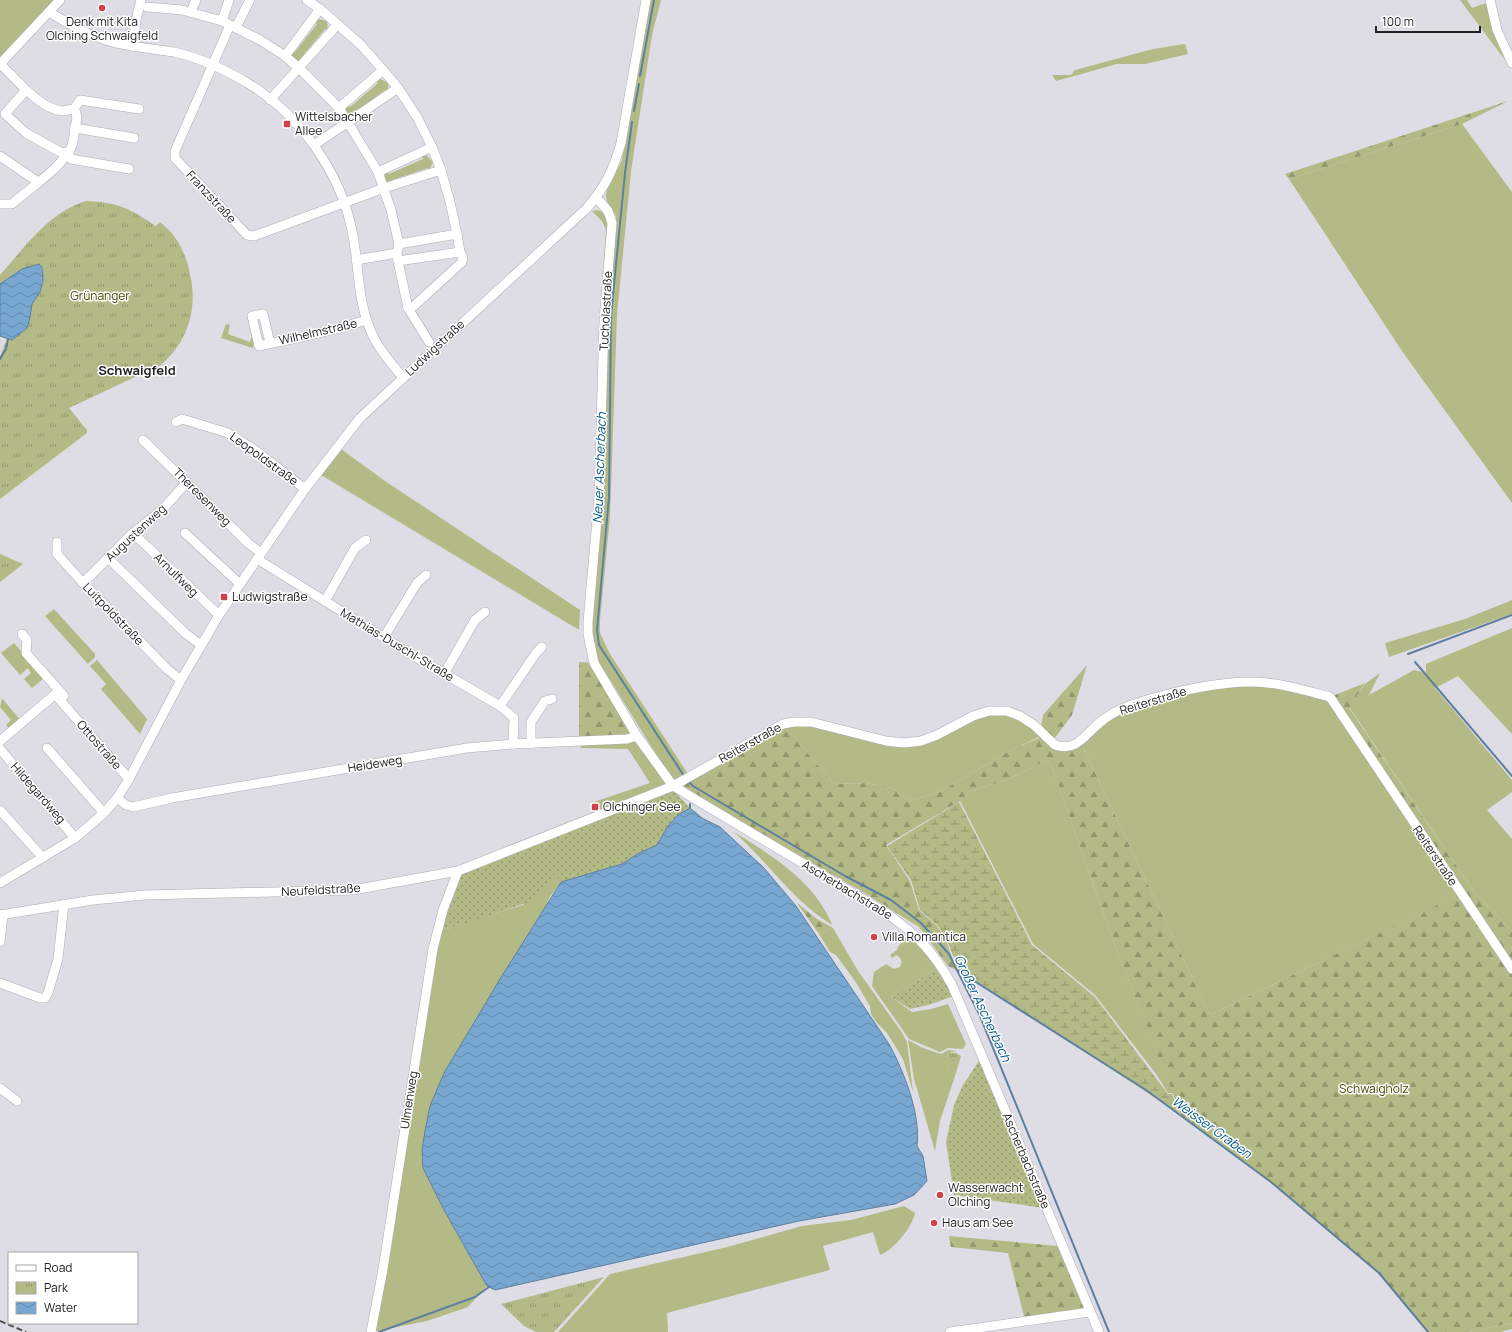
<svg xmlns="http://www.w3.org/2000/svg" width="1512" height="1332" font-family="Manrope,sans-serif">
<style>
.grass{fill:#b4ba85}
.forest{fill:url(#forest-firs)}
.wetland{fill:url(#wetland-marsh)}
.park{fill:url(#park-tufts)}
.garden{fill:url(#garden-dots)}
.water{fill:url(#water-waves);stroke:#5e809e}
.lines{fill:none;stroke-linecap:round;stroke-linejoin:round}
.stream{stroke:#5e809e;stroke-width:2}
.minor-casing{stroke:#acacb5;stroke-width:10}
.minor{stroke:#fff;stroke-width:9}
.rail{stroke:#4f4f53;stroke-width:2;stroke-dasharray:6 3;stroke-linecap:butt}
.poi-dot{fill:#d1414d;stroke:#fff;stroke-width:1.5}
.labels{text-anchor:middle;stroke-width:3;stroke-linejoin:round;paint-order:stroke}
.poi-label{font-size:12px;fill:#212124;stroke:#fff;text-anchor:start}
.street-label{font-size:12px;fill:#212124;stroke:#fff}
.park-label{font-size:12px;fill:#454900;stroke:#fff}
.neighbourhood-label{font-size:13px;font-weight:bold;fill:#212124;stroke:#fff}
.water-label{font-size:13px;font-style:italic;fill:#03568b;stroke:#fff}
</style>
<defs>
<pattern id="forest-firs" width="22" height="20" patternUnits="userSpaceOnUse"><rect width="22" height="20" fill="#b4ba85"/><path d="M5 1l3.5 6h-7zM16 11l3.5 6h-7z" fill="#92976d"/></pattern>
<pattern id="wetland-marsh" width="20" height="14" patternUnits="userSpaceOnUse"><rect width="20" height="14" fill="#b4ba85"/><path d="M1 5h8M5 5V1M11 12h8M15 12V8" fill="none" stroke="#92976d"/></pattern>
<pattern id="park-tufts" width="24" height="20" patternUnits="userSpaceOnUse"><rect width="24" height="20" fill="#b4ba85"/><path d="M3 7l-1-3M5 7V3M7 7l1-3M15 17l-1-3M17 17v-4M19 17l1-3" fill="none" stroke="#92976d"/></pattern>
<pattern id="garden-dots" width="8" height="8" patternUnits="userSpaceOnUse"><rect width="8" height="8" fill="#b4ba85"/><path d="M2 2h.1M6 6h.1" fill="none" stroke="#92976d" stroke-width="1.8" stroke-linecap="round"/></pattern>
<pattern id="water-waves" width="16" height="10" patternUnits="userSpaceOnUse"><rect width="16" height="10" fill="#78a8d2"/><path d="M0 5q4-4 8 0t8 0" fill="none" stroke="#6288aa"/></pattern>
</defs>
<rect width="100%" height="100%" fill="#dedde6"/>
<g class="grass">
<path d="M 0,0 L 54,0 L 0,59 Z"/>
<path d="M 649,0 L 661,0 L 652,35 L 631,171 L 617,315 L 610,517 L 600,620 L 600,633 L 610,654 L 688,774 L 677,780 L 672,780 L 599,662 L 590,631 L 598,555 L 608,296 L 616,216 L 607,201 L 606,196 L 607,190 L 622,160 Z"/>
<path d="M 1460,0 L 1467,0 L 1472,8 L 1486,3 L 1492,29 L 1505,60 Z"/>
<path d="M 318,19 L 327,21 L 328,31 L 325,29 L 301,58 L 302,60 L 296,62 L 291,55 L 291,51 L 294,53 L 317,24 L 314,21 Z"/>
<path d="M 1185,44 L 1188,54 L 1145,64 L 1117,64 L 1056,81 L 1052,75 L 1071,75 L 1075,70 L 1153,49 Z"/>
<path d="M 380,79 L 389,83 L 387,92 L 385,90 L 355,112 L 353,116 C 346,114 345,110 347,104 L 350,107 L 378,83 L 376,80 Z"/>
<path d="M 1462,124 L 1512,192 L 1512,503 L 1404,354 L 1289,179 Z"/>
<path d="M 422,155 L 426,155 L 433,162 L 429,170 L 428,168 L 392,180 L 393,183 L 389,183 C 383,180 383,176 387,170 L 389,174 L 423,159 Z"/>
<path d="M 598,210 L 603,213 L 608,223 L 600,317 L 606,230 L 602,221 L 592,211 Z"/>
<path d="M 226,324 L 230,325 L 228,334 L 250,342 L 252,336 L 255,337 L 253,348 L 221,338 Z"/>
<path d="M 341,449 L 385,481 L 580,610 L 579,630 L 321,475 Z"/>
<path d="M 1512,600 L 1512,614 L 1389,657 L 1385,643 L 1465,619 Z"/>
<path d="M 54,609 L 95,654 L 95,657 L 88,664 L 45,616 Z"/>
<path d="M 1512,628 L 1512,734 L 1458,676 L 1435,688 L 1512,780 L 1512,792 L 1487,810 L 1512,839 L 1512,931 L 1475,893 L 1349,707 L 1365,684 L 1380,673 L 1369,695 L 1414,670 L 1426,673 L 1426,664 Z"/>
<path d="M 14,643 L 44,678 L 32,688 L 24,679 L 31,673 L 28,668 L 20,675 L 1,653 Z"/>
<path d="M 97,660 L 147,719 L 140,734 L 101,689 L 106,684 L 90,666 Z"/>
<path d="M 1242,682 L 1330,697 L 1461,894 L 1210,1015 L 1080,741 L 1129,706 Z"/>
<path d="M 2,698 L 21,721 L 10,730 L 6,725 L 11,720 L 0,707 Z"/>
<path d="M 1005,712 L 1040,731 L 1039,737 L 1011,750 L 939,792 L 910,801 L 892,788 L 866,783 L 834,784 L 783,724 L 794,722 L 904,743 L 972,717 Z"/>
<path d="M 635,733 L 673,786 L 592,817 L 591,803 L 650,783 L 628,749 L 581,748 L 579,741 Z"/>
<path d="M 1045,761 L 1050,762 L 1114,943 L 1173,1093 L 1168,1093 L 1156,1074 L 1095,995 L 1033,944 L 960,801 L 970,791 L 1007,780 Z"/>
<path d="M 734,832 C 768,853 806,876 826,912 C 828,916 831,921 832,925 C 793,901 768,862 734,832 Z"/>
<path d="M 556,872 L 561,882 L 550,897 L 423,1168 L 444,1210 L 487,1286 L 468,1307 L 427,1321 L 371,1332 L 438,928 L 448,929 L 482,917 L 523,905 Z"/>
<path d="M 833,928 L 858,971 L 901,1031 L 907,1042 L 913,1092 L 903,1059 L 887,1033 L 877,1023 L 871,1014 L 870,1006 L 855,981 L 836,955 L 830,952 L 819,934 Z"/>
<path d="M 908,935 L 941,965 L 891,997 L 912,1012 L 931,1009 L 948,1004 L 966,1044 L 963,1049 L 948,1048 L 940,1052 L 909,1039 L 872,986 L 874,972 L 886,964 L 894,969 L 900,967 C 903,962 901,957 896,955 L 892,958 L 890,955 L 898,949 L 897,948 Z"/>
<path d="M 908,1040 L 923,1048 L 941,1054 L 948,1050 L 957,1051 L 949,1053 L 947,1056 L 947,1067 L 956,1073 L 940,1121 L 935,1151 L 914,1079 Z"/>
<path d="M 904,1206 L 915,1213 C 913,1226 893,1251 880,1255 L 873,1232 L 823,1246 L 830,1270 L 667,1313 L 668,1332 L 558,1332 L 610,1274 L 727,1247 L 802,1226 L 851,1220 Z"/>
<path d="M 1512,1323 L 1512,1329 L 1501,1332 L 1468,1332 Z"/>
</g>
<g class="forest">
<path d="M 1508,101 L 1462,124 L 1289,179 L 1285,174 Z"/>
<path d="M 579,662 L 594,663 L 635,733 L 626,736 L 579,737 Z"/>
<path d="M 1087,665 L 1072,715 L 1051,743 L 1055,745 L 1080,741 L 1210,1015 L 1460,894 L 1330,697 L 1365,683 L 1349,708 L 1475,893 L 1512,931 L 1512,1323 L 1468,1332 L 1428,1332 L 1379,1273 L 1271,1182 L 1182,1117 L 1114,943 L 1050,762 L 1045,761 L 1007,780 L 970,791 L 960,801 L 886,845 L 910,881 L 919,910 L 937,926 L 946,940 L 956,970 L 948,966 L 919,927 L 861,891 L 765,836 L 685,787 L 684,784 L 783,724 L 834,784 L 866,783 L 892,788 L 910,801 L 939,792 L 1011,750 L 1039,738 L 1043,715 Z"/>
<path d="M 797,903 L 817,919 L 833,928 L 819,934 Z"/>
<path d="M 949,1236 L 1058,1246 L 1086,1312 L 1025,1320 L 1008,1253 L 951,1247 Z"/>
</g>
<path class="wetland" d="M 959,802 L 1032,945 L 1095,997 L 1168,1094 L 1172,1094 L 1180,1114 L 958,969 L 947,940 L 938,926 L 920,910 L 911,880 L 887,846 Z"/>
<g class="park">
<path d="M 86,201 C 118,202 130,209 156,226 L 160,222 C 179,237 187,256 191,279 C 197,311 187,342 162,364 C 155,370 143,373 135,377 C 113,387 91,398 69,408 L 87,430 L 87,433 L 0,499 L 0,356 L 7,339 L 0,336 L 0,275 C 25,247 49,212 86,201 Z"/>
<path d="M 0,554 L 23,564 L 0,582 Z"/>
<path d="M 949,1053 L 956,1053 L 961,1056 L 956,1073 C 947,1071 943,1062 949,1053 Z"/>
<path d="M 604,1277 L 554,1332 L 536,1332 L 524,1326 L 501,1304 Z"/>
</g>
<g class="garden">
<path d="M 673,786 L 678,795 L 690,808 L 678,815 L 668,826 L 657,845 L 639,853 L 622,864 L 561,882 L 555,873 L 535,900 L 448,929 L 438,928 L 458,871 Z"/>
<path d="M 941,965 L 957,995 L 928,1005 L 910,1009 L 891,997 Z"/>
<path d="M 981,1058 L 1043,1208 L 954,1195 L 946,1142 L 954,1105 L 963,1085 Z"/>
</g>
<g class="water">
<path d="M 39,264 L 42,267 L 43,281 L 40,292 L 32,304 L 30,318 L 27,328 L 12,340 L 0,336 L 0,284 L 22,269 Z"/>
<path d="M 690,808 L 702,818 L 720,827 L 764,868 L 796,906 L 889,1044 C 904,1072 921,1114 917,1146 L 923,1156 L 927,1181 L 914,1195 L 895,1204 L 799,1221 L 495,1290 L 487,1286 L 444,1210 L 423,1168 L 422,1150 L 425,1131 L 430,1106 L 444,1073 L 500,979 L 561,882 L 622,864 L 639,853 L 657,845 L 668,826 L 678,815 Z"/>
</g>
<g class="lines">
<g class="stream">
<path d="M 640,76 L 654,0"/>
<path d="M 634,111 L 639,84"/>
<path d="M 632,122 L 625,173 L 611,315 L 609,497 L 597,630 L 599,645 L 684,776"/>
<path d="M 0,359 L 6,349 L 8,339"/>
<path d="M 1408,654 L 1512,615"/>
<path d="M 1415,662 L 1512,776"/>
<path d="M 688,781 L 693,786 L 845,876 L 891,900 L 921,923 L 949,954 L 980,1016 L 1109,1332"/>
<path d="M 690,808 L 690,804"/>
<path d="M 957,970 L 1146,1090 L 1271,1182 L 1379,1273 L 1428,1332"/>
<path d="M 379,1332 L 475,1297 L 489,1287"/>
</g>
<defs>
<g id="minor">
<path d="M 60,0 L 0,64 C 17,79 38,108 62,111 C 66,111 71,109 74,109"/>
<path d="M 307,0 L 320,9"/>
<path d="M 1490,0 L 1497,30 L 1512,63"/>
<path d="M 147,7 L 182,10 L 222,21 L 260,40 L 285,56 L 299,68 L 339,108 L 378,172 L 391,210 L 399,244"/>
<path d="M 49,12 C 66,22 83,33 103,39 C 125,47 150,48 174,52 C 200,58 226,70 249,84 C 299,114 341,173 352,231 C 360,267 356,298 372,334 C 379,351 392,363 403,378"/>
<path d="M 191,12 L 196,0"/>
<path d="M 222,21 L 229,0"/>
<path d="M 230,25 L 175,151 L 175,158 L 247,235 L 254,236 L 384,188 L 441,170 L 450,202 L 457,234"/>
<path d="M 236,27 L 250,0"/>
<path d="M 133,46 L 136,20 L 141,0"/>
<path d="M 285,56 L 320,9 L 361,45 L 383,70"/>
<path d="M 26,90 L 5,114 L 26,133 L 62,153 L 68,152 L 71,159 L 129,169"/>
<path d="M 270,100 L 338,24"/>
<path d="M 339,108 L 383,70 L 398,88"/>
<path d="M 75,128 L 134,138"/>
<path d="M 314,145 L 398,88 L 417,117 L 432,147"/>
<path d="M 0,156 L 38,182"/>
<path d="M 378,172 L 432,147 L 441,170"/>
<path d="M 596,197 L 608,211 L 612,223 L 604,321 L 599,497 L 588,622 L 588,634 L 594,663 L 637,736 L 673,786 L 888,914 C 919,937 933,951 952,985 L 1099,1332"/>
<path d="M 0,204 L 12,204 C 31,187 58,171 71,148 C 74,142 74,133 75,127 C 77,120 78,115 74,109 L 80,100 L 139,109"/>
<path d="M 398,250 L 399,244 L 457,234 L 460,252"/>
<path d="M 356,260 L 397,253 L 398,261 L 460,252 L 463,258 L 462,262 L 414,306 L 408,308"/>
<path d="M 398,261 L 408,308 L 429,342"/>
<path d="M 270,343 L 263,314 L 252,316 L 259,346 C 295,338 331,332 366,320"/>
<path d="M 176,422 L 182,419 L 228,433 L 255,450 L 305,489"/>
<path d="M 143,440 L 248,543 L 261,553"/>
<path d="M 133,533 L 219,615"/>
<path d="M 185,533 L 240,584"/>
<path d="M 57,542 L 57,554 L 83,583 L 167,669 L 181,680"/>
<path d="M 108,558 L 185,633 L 201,645"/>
<path d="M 257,559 L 404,650 L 500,706 L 514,718 L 513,744"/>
<path d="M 83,583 L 133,533 L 163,509 L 187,482"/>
<path d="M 325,601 L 355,548 L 366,540"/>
<path d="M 22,634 L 27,640 L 26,653 L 64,696"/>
<path d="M 384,637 L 417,583 L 426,575"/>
<path d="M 444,674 L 475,620 L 485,612"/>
<path d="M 61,693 L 59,699 L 129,779"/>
<path d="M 500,706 L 536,653 L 542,647"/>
<path d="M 0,741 L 59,691"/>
<path d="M 531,744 L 531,722 L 545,701 L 552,699"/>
<path d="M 47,748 L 104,813"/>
<path d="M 0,749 L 75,838"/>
<path d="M 117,798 L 126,805 L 133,807 L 172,798 L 467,748 L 513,744 L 627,739 L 637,736"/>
<path d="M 0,810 L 43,858"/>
<path d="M 0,883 L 75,838 L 104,813 L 117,798 L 129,779 L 181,680 L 219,615 L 305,489 L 360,418 L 587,208 C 606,186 613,170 621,143 L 646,0"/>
<path d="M 0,915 L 93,900 L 145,895 L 353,890 L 458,871 L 673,786 L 783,724 L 794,722 L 811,722 L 886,741 L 904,743 L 921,741 L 937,735 L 973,716 L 989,711 L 1007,711 L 1020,716 L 1034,725 L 1055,745 C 1076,752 1084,736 1098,724 C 1107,716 1118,710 1129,706 C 1165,693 1230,678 1267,683 C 1288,685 1310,692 1330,697 L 1512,969"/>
<path d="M 0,942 L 3,914"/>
<path d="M 0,983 L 40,998 L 45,998 L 48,993 L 58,959 L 64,904"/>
<path d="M 0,1088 L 17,1101"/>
<path d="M 371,1332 L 383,1269 L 433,949 L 443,910 L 458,871"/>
<path d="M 950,1332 L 1090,1312"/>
</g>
</defs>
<use href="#minor" class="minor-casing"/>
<use href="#minor" class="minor"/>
<path class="rail" d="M 0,1321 L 26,1332"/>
</g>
<g class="poi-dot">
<circle cx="102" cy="8" r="4"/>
<rect x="283" y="120" width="8" height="8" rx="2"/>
<rect x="220" y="593" width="8" height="8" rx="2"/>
<rect x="591" y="803" width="8" height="8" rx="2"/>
<circle cx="874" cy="937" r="4"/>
<circle cx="940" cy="1195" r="4"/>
<circle cx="934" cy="1223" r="4"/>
</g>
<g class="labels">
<g class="poi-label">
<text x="102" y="26" text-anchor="middle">Denk mit Kita<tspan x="102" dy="14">Olching Schwaigfeld</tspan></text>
<text x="295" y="121">Wittelsbacher<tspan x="295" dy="14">Allee</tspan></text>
<text x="232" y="601">Ludwigstraße</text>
<text x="603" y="811">Olchinger See</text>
<text x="882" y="941">Villa Romantica</text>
<text x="948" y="1192">Wasserwacht<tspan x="948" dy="14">Olching</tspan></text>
<text x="942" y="1227">Haus am See</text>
</g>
<g class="street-label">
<text transform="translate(211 197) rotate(47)" y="4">Franzstraße</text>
<text transform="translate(606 311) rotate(-87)" y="4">Tucholastraße</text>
<text transform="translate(318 332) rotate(-13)" y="4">Wilhelmstraße</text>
<text transform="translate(435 348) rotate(-43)" y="4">Ludwigstraße</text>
<text transform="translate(264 459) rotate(36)" y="4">Leopoldstraße</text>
<text transform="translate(202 497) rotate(45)" y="4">Theresenweg</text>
<text transform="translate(136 533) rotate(-43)" y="4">Augustenweg</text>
<text transform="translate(176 575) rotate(44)" y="4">Arnulfweg</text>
<text transform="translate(113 614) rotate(46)" y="4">Luitpoldstraße</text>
<text transform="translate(397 645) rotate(31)" y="4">Mathias-Duschl-Straße</text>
<text transform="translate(1153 701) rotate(-17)" y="4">Reiterstraße</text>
<text transform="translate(750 743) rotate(-29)" y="4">Reiterstraße</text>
<text transform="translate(99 745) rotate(49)" y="4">Ottostraße</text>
<text transform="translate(375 764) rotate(-9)" y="4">Heideweg</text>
<text transform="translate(38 793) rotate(49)" y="4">Hildegardweg</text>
<text transform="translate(1435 856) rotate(56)" y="4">Reiterstraße</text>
<text transform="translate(321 890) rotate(-3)" y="4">Neufeldstraße</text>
<text transform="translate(847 890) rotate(31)" y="4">Ascherbachstraße</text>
<text transform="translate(409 1100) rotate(-81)" y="4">Ulmenweg</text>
<text transform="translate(1026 1161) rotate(67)" y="4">Ascherbachstraße</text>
</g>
<g class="park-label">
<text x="100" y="300">Grünanger</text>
<text x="1374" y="1093">Schwaigholz</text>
</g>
<g class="neighbourhood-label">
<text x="137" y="375">Schwaigfeld</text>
</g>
<g class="water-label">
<text transform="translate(599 468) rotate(-88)" y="5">Neuer Ascherbach</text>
<text transform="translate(983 1008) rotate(65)" y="5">Großer Ascherbach</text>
<text transform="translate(1212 1127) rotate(36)" y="5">Weisser Graben</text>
</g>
</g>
<rect x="8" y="1252" width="130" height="72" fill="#ffffff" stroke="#a6a6a7"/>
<rect x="16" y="1265" width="20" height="6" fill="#ffffff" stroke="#a6a6a7"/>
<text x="44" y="1272" font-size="12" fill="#212124">Road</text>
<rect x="16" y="1282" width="20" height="12" fill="url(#park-tufts)" stroke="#a6a6a7"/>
<text x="44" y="1292" font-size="12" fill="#212124">Park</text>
<rect x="16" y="1302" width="20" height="12" fill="url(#water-waves)" stroke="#a6a6a7"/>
<text x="44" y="1312" font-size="12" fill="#212124">Water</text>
<path d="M1376 26v6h104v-6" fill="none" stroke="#212124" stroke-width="2"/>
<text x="1382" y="26" font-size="12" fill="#212124" stroke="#ffffff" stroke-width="3" paint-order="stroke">100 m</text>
</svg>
